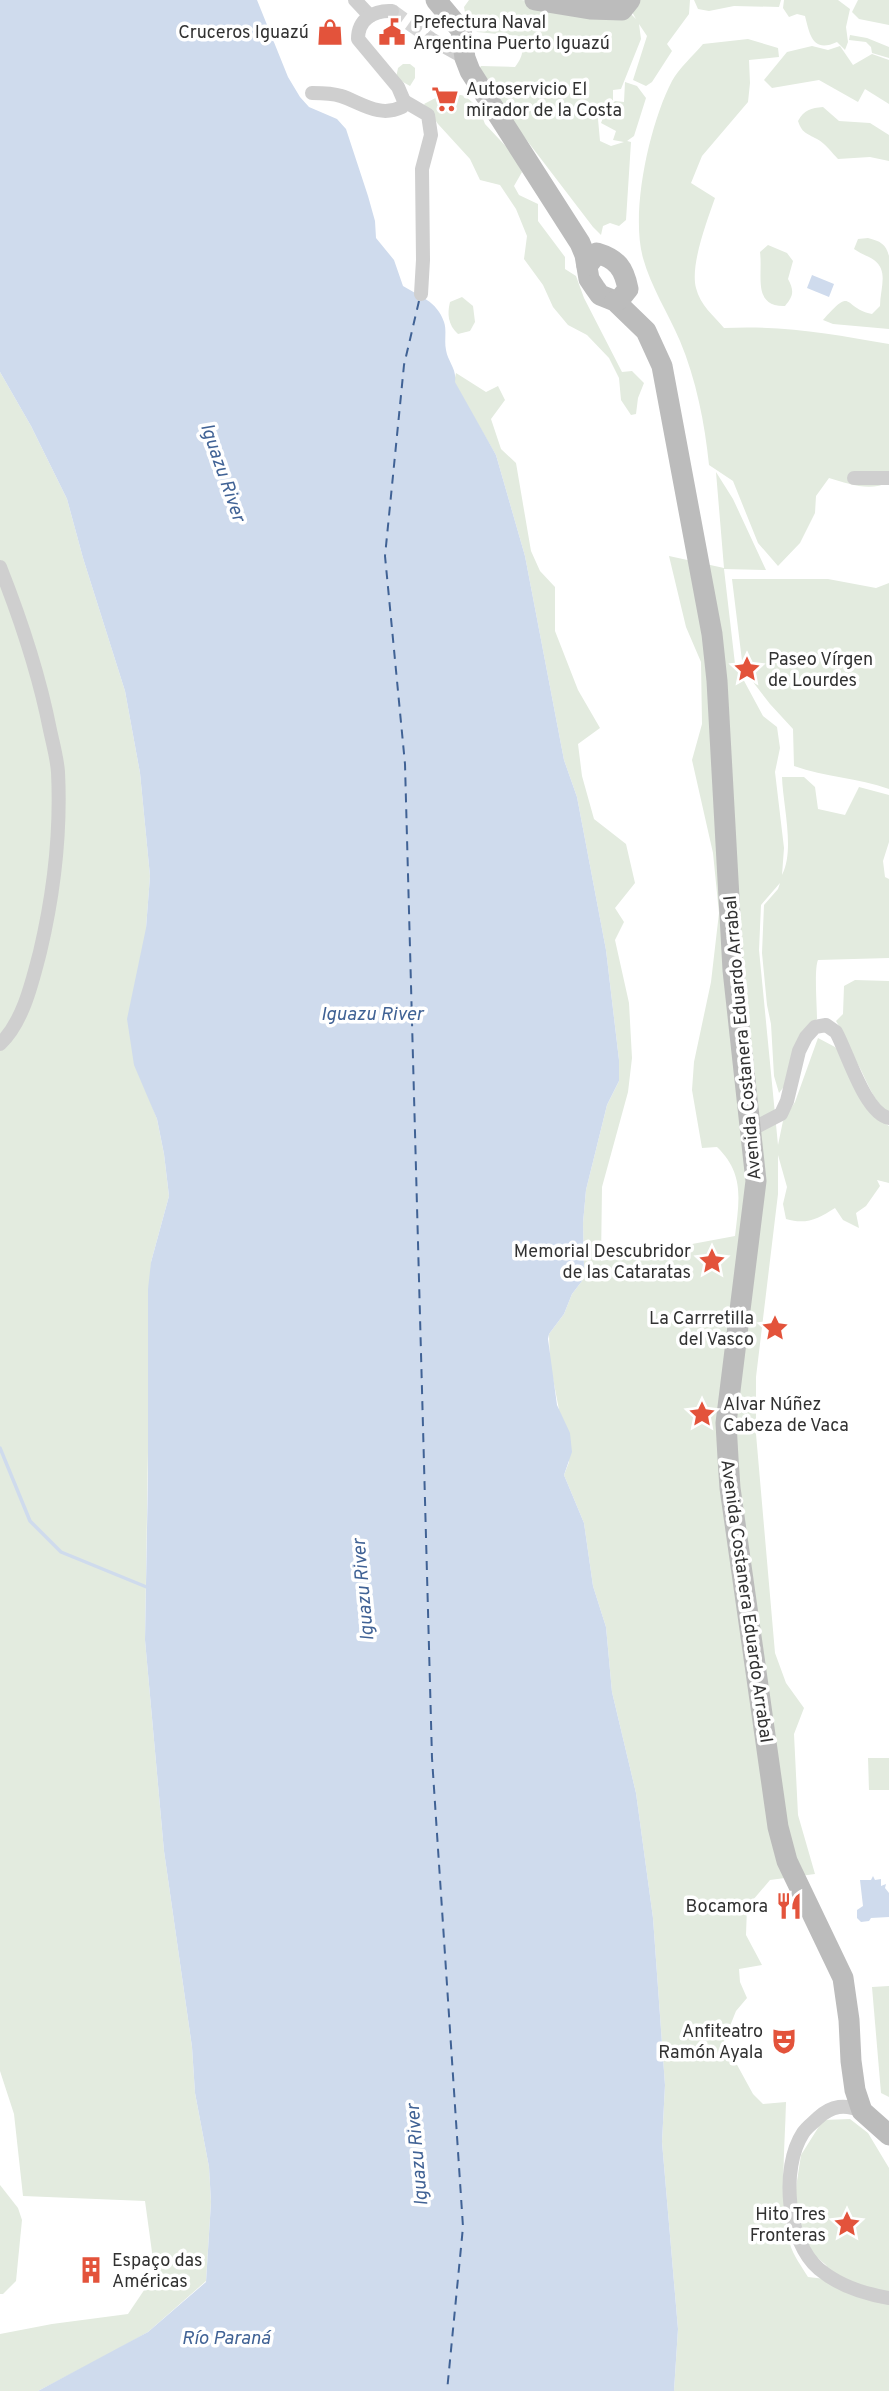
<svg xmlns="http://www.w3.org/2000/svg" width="889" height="2391" font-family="Overpass,sans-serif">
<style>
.green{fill:#e3ebdf}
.water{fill:#cfdbed}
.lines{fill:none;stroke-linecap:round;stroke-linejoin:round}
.stream{stroke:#cfdbed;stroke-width:3.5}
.ferry{stroke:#406295;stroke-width:2;stroke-dasharray:9 7;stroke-linecap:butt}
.minor-tunnel{stroke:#d6d6d6;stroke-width:14;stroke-dasharray:14 7;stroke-linecap:butt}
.minor{stroke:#cfcfcf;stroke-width:14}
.secondary{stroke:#bcbcbc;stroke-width:21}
.labels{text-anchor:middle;stroke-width:7;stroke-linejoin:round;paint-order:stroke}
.poi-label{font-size:18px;fill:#323232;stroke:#fff;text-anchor:end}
.street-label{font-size:18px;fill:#323232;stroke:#fff}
.water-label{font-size:19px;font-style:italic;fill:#406295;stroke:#fff}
</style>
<rect width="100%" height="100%" fill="#fff"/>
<g class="green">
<path d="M 469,0 L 521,0 L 630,13 L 636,19 L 632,12 L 633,0 L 690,0 L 689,14 L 667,44 L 672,51 L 652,82 L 646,86 L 633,80 L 647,36 L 639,24 L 641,39 L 621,89 L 613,90 L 613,100 L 598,119 L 600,141 L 611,146 L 624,142 L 613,140 L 616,131 L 601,123 L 606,110 L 615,101 L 624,102 L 625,82 L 637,86 L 646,98 L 634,136 L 627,141 L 631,142 L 626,220 L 619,226 L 610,223 L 603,226 L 601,235 L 593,227 L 476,74 L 481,66 L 515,67 C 523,56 525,49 518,36 L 477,32 L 466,18 L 464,7 Z"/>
<path d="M 694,0 L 781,0 L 779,7 L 734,6 L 709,11 L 698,9 Z"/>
<path d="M 784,0 L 838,0 L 850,9 L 846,27 L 848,42 L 845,50 L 837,42 C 813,53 810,36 805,16 L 797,14 L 789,17 L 783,8 Z"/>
<path d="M 858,0 L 889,0 L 889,25 L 859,19 L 852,12 Z"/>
<path d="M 850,35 L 867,38 L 889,47 L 889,58 L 872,53 L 871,47 L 866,42 L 849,40 Z"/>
<path d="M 748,39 L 778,48 L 779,57 L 749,60 L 750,83 L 748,102 L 702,156 L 691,183 L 715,198 C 707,221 690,265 696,288 C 700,305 714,316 724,328 C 783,325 832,334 889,344 L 889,482 C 870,492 849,484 829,478 L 816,496 L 815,513 L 800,543 L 778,566 L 758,543 L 733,481 L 709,465 C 705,424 696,379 680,341 C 668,313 651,287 643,258 C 630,211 650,123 672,81 C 679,68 693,56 703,44 Z"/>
<path d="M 812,46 L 828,50 L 840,46 L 853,65 L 872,54 L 889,60 L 889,104 L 865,89 L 858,102 L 819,80 L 772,88 L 764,80 L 787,52 Z"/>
<path d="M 403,64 L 410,64 L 415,68 L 415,78 L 410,86 L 396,78 L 398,68 Z"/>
<path d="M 447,92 L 465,96 L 479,108 L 485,124 L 513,154 L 522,172 L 514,186 L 519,195 L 538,204 L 538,221 L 565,257 L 565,269 L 576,276 L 584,298 L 622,372 L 632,371 L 644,383 L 638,398 L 636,414 L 631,415 L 621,400 L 619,378 L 609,358 L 587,335 L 568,325 L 553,307 L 543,285 L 524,259 L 527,236 L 516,209 L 500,185 L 480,180 L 470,159 L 438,124 L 424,104 Z"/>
<path d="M 823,107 L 839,121 L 870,123 L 889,135 L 889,161 L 870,157 L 838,159 C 832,153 825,143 817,139 C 806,133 802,133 798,121 C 804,110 811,108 823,107 Z"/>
<path d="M 868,238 C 880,241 886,244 889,256 L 889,329 L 833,324 L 823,320 C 854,285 842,308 872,314 L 880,306 C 880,289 889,271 874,260 C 868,256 861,254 854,249 L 858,239 Z"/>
<path d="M 768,245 L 787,253 L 793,261 L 788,279 C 794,290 794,296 785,306 C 752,307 763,275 760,252 Z"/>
<path d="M 462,297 L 473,306 L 475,322 L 470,331 L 458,334 C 448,325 447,314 450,302 Z"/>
<path d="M 0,372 L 31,426 L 67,499 L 83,558 L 125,691 L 140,773 L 150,876 L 146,928 L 151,1103 L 157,1119 L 164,1154 L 169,1196 L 151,1262 L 145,1640 L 164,1851 L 192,2047 L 195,2093 L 209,2167 L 211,2202 L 206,2281 L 148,2332 L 109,2354 L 38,2391 L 0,2391 L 0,2334 L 52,2324 L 128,2314 L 155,2274 L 145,2201 L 23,2196 L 14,2114 L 0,2071 Z"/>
<path d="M 456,373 L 486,392 L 498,386 L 505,400 L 491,419 L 501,449 L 516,463 L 531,551 L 540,571 L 555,587 L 555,631 L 578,690 L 600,728 L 578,744 L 582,776 L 594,819 L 626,844 L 635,883 L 615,908 L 624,922 L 615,940 L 629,1003 L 632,1058 L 628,1092 L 602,1187 L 601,1261 L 735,1236 C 739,1201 745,1174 717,1147 L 702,1148 L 692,1090 L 694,1062 L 711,982 L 719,913 L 713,853 L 692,760 L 702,724 L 701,662 L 686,627 L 669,556 L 724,568 L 716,472 L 733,499 L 766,570 L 724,569 L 735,664 L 763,716 L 777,727 L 780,748 L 775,772 L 784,848 L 782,875 C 795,850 783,806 782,777 L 804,777 L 815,787 L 818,809 L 845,815 L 859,787 L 889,795 L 889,842 L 883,861 L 885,877 L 889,879 L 889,958 L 818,960 C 814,969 817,1006 817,1019 L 805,1030 L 786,1084 L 779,1093 L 774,1076 L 771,1024 L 767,1005 L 762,953 L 764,905 L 778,889 L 780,883 L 761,905 L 759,950 L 778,1145 L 783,1121 L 795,1102 L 818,1038 L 835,1047 L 854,1069 L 870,1113 L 889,1126 L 889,1183 L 877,1180 L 880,1186 L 866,1206 L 856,1213 L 859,1228 L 843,1220 L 835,1208 C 818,1219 806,1225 786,1219 L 783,1204 L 787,1187 L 778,1155 L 778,1194 L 756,1377 L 756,1434 L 775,1653 L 786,1683 L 804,1708 L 794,1734 L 798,1815 L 815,1874 L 770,1880 L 747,1907 L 746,1935 L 762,1965 L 739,1969 L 740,1982 L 747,1998 L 736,2011 L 724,2041 L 753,2094 L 763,2104 L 786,2102 C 785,2148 779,2198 790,2244 C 793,2255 802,2267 808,2277 L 834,2280 L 826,2265 L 809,2251 L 798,2222 L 795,2194 L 801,2155 L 823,2120 L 850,2119 L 868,2133 L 889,2168 L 889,2391 L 674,2391 L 678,2329 L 662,2142 L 665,2085 L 653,1918 L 636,1793 L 612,1692 L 606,1627 L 593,1586 L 584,1523 L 564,1475 L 569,1462 L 550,1363 L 549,1334 L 564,1314 L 572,1294 L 582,1281 L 584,1270 L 583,1223 L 586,1190 L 607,1105 L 619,1081 L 619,1060 L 606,950 L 577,797 L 564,760 L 525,556 L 496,455 L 457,388 L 454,382 Z"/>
<path d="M 732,579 L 828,579 L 876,588 L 889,583 L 889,789 C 858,778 825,777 794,766 L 793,729 L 770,704 L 743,669 Z"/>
<path d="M 855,980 L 889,981 L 889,1113 C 865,1095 866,1065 844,1048 L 842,1031 L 836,1021 L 843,1014 L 844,986 Z"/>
<path d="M 868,1758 L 889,1758 L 889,1790 L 869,1790 Z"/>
<path d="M 889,1986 L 889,2097 L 881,2093 L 872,1987 Z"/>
<path d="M 0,2185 L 18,2208 L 22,2220 L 16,2281 L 3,2294 L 0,2294 Z"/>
</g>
<g class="water">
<path d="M 0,0 L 257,0 L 288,77 L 300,97 L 309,107 L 337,119 L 346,129 L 368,196 L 375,221 L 376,238 L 394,260 L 403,286 C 419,296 437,301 444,322 C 447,330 444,341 446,350 C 448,362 457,369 455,382 L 496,455 L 525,556 L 564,760 L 577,797 L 606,950 L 619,1060 L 619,1081 L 607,1105 L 586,1190 L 583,1223 L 584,1270 L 582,1281 L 572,1294 L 564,1314 L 549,1334 L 548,1339 L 557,1405 L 570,1433 L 572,1452 L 564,1475 L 584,1523 L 593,1586 L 606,1627 L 612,1692 L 636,1793 L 653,1918 L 665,2085 L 662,2142 L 678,2329 L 674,2391 L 38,2391 L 148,2332 L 206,2282 L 211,2202 L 209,2167 L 195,2093 L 192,2047 L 164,1851 L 145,1640 L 148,1473 L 148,1289 L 151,1262 L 169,1196 L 164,1154 L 157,1119 L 134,1065 L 127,1019 L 146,928 L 150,876 L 140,773 L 125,691 L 83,558 L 67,499 L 31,426 L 0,372 Z"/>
<path d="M 812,275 L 834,284 L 829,297 L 807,288 Z"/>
<path d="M 873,1876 L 875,1880 L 881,1879 L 881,1886 L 886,1884 L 885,1888 L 889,1893 L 889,1917 L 871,1918 L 869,1921 L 861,1922 L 857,1918 L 857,1910 L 863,1906 L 860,1880 L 871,1880 Z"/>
</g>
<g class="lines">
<path class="stream" d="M 0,1448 L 30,1521 L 61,1552 L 149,1588"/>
<path class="ferry" d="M 419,301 L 404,365 L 385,556 L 405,764 L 432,1758 L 463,2227 L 447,2391"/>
<path class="minor-tunnel" d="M 392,11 L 431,39"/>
<g class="minor">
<path d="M 355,0 L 370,16"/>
<path d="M 431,39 L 465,58"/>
<path d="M 312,93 C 322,93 332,93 341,96 C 362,103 379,118 402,107 L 404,101 L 398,87 L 358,39 C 358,19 374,10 392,11"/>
<path d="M 404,101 L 428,115 L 431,135 L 422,169 L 423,260 L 421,294"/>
<path d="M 854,478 L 889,478"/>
<path d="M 0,567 C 21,620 39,674 50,730 C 53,744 57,758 58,772 C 61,833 54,893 40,952 C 32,983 23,1022 0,1044"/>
<path d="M 750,1130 L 781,1114 L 787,1101 L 799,1051 L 806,1037 L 815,1027 L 826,1025 L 836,1032 C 848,1054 865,1113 889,1118"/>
<path d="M 862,2111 C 845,2104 832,2105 818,2118 C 813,2123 807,2127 803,2133 C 780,2168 787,2242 819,2269 C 838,2285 865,2294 889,2298"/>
</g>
<g class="secondary">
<path d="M 436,0 L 461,30 L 465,58 L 470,71 L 580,243 L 585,255 L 589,279 L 595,288 L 600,295 L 615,301 L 646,331 L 662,366 L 712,634 L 717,681 L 733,970 L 756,1181 L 726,1423 L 728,1458 L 730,1488 L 778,1827 L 787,1861 L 843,1978 L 849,2020 L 851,2061 L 855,2090 L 862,2111 L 889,2135"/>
<path d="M 535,0 L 590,9 L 622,10 L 630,0"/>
<path d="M 587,266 L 597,253 C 617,259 624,268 628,289 L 620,299 L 615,301"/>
</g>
</g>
<defs>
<symbol id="shop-bare" viewBox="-9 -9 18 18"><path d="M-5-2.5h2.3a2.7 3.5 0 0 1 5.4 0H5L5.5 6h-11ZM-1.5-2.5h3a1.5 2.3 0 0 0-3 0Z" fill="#e3533b" stroke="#fff" stroke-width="2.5" paint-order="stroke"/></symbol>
<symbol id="civic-bare" viewBox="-9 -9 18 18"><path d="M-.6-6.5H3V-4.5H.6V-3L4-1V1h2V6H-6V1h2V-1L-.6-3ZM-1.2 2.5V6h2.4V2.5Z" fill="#e3533b" stroke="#fff" stroke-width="2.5" paint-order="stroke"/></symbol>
<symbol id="supermarket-bare" viewBox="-9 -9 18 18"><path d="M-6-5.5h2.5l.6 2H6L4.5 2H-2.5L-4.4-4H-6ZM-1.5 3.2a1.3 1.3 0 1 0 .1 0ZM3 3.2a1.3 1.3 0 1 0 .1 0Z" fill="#e3533b" stroke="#fff" stroke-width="2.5" paint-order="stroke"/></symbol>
<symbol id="sight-bare" viewBox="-9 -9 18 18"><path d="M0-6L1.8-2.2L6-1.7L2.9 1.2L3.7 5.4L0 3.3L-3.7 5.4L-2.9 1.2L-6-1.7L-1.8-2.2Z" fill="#e3533b" stroke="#fff" stroke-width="2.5" paint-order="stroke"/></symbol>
<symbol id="restaurant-bare" viewBox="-9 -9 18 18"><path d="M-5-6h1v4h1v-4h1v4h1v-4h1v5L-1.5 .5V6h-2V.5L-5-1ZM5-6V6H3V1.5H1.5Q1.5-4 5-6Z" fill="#e3533b" stroke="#fff" stroke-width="2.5" paint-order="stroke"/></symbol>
<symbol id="theatre-bare" viewBox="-9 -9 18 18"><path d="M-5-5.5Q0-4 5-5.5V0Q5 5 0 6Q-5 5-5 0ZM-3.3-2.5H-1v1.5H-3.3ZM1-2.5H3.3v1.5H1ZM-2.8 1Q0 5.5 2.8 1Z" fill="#e3533b" stroke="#fff" stroke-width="2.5" paint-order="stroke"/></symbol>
<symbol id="building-bare" viewBox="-9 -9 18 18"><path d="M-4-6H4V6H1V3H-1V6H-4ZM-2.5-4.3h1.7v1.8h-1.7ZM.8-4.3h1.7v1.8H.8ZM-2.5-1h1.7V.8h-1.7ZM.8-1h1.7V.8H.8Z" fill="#e3533b" stroke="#fff" stroke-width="2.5" paint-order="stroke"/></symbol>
</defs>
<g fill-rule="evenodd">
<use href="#shop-bare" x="311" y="13" width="38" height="38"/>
<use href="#civic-bare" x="373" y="13" width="38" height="38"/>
<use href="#supermarket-bare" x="426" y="80" width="38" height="38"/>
<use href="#sight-bare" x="728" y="650" width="38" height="38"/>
<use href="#sight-bare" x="693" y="1242" width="38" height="38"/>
<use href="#sight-bare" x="756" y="1309" width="38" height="38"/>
<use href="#sight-bare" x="683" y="1395" width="38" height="38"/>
<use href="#restaurant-bare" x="770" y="1887" width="38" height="38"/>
<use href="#theatre-bare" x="765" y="2022" width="38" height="38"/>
<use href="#sight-bare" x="828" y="2205" width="38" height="38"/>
<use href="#building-bare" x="72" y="2251" width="38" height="38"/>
</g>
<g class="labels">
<g class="poi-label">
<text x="413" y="28" text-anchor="start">Prefectura Naval<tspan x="413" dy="21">Argentina Puerto Iguazú</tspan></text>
<text x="309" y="38">Cruceros Iguazú</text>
<text x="466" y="95" text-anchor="start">Autoservicio El<tspan x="466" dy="21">mirador de la Costa</tspan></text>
<text x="768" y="665" text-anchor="start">Paseo Vírgen<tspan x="768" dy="21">de Lourdes</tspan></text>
<text x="691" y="1257">Memorial Descubridor<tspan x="691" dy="21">de las Cataratas</tspan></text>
<text x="754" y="1324">La Carrretilla<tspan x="754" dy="21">del Vasco</tspan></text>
<text x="723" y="1410" text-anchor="start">Alvar Núñez<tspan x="723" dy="21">Cabeza de Vaca</tspan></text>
<text x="768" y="1912">Bocamora</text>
<text x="763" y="2037">Anfiteatro<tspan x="763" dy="21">Ramón Ayala</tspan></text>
<text x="826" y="2220">Hito Tres<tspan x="826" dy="21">Fronteras</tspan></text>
<text x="112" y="2266" text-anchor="start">Espaço das<tspan x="112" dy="21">Américas</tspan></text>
</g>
<g class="street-label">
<text transform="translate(742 1038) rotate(-95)" y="6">Avenida Costanera Eduardo Arrabal</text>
<text transform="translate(747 1601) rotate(82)" y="6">Avenida Costanera Eduardo Arrabal</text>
</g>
<g class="water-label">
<text transform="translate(224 472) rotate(71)" y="7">Iguazu River</text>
<text x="372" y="1020">Iguazu River</text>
<text transform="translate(362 1590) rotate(-95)" y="7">Iguazu River</text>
<text transform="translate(416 2155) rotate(-95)" y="7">Iguazu River</text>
<text x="226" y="2344">Río Paraná</text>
</g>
</g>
</svg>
